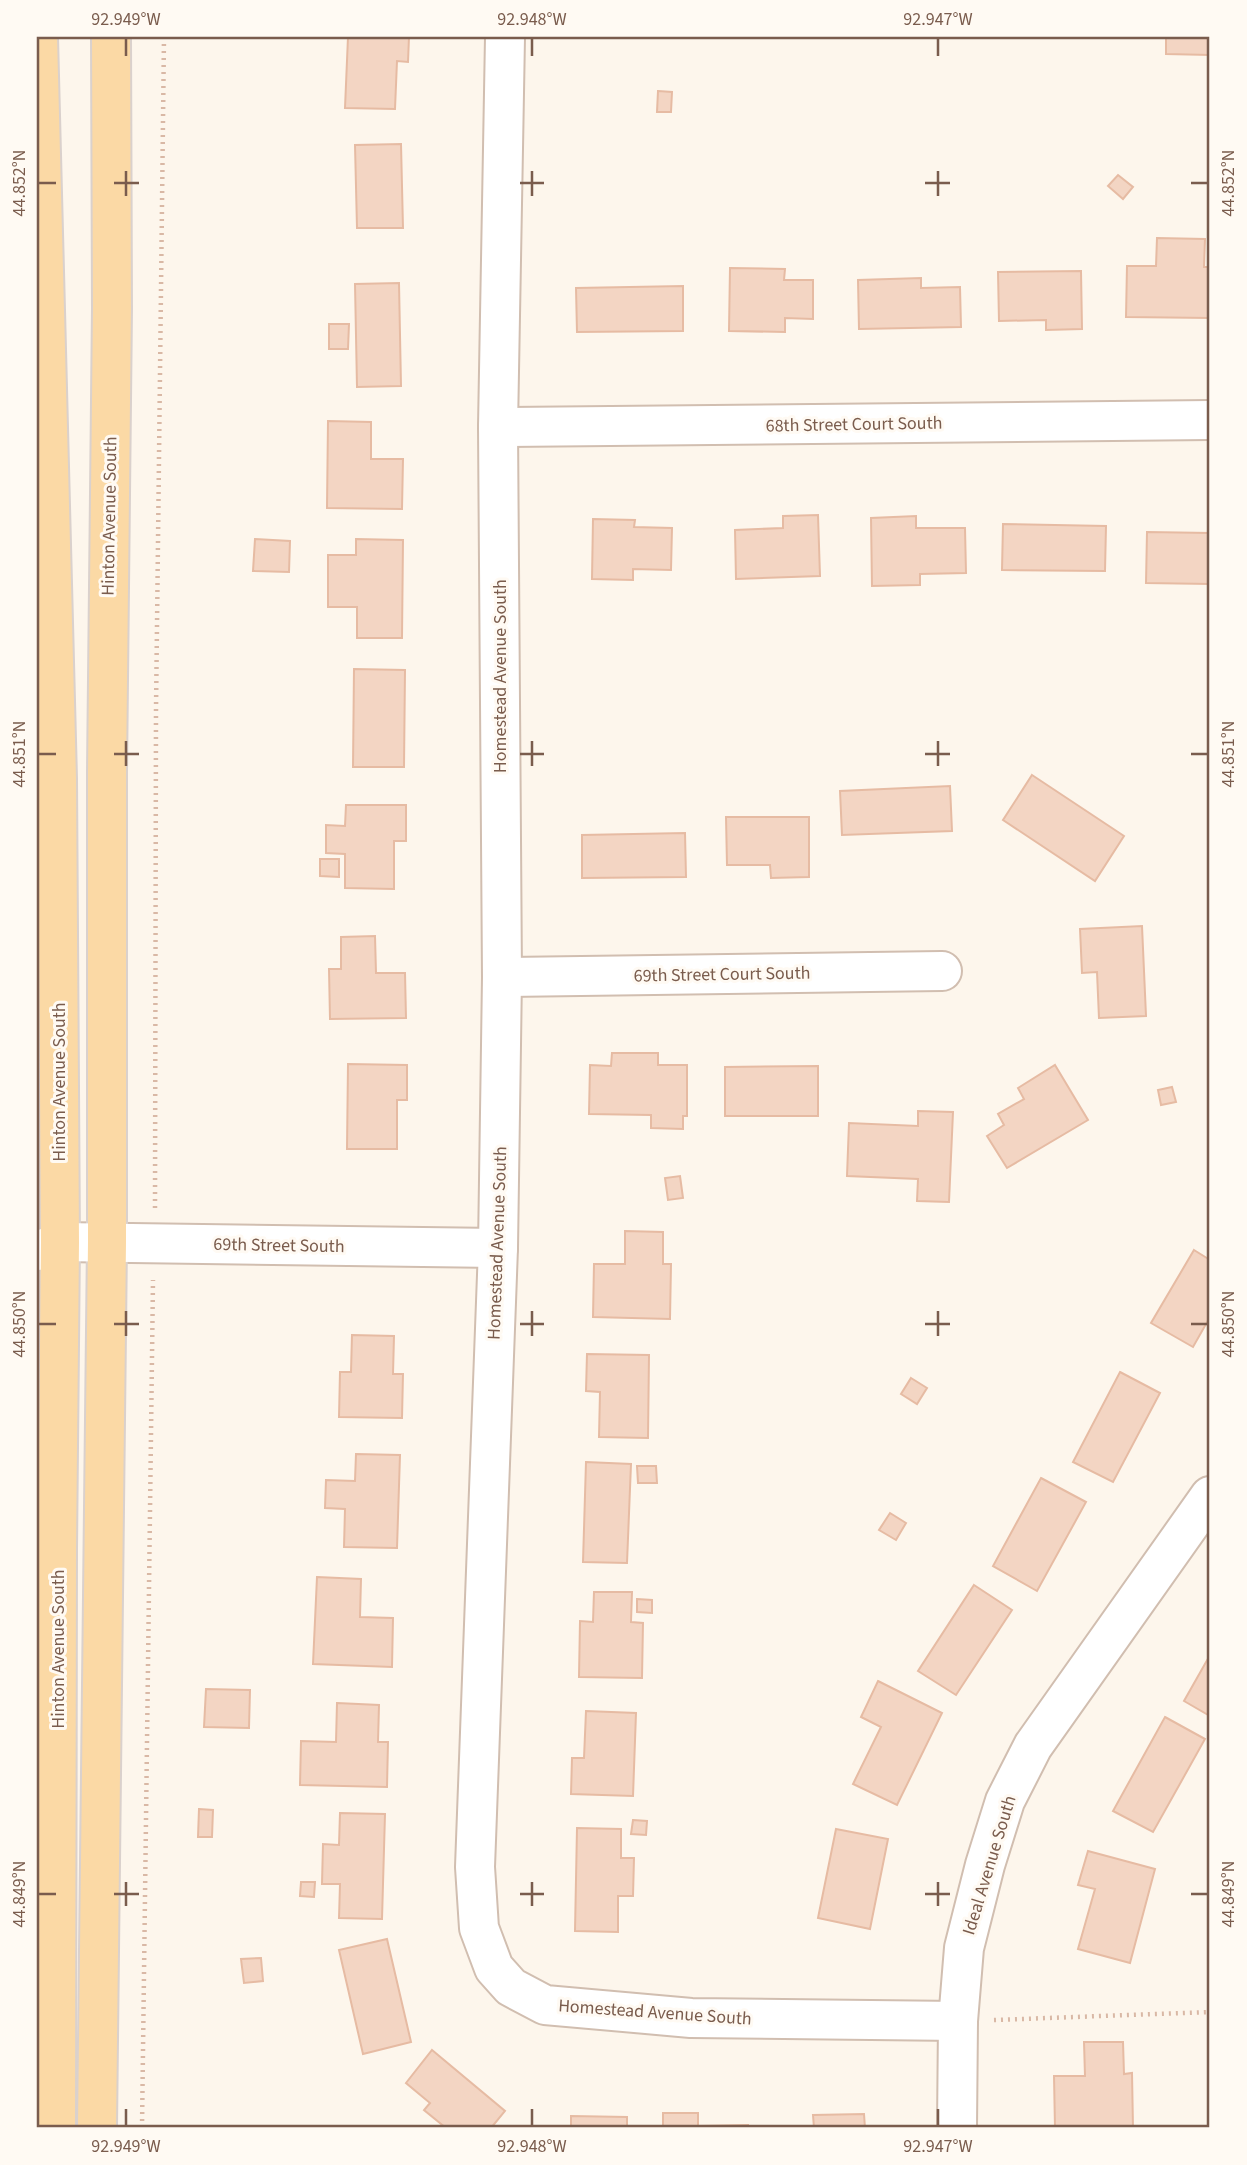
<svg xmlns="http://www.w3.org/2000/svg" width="1247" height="2165" font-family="'Source Sans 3',sans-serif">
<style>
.building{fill:#f3d5c3;stroke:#e6bba3;stroke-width:2}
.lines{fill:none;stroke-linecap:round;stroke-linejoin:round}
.minor-casing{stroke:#d1beb0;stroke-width:42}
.major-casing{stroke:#dad1cd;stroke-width:42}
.path{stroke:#d9b8a5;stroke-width:4.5;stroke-dasharray:2 5;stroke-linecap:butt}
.minor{stroke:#fff;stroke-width:38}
.major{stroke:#fbd9a5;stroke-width:38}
.ticks{fill:none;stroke:#7a5c4d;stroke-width:2.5}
.labels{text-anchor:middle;stroke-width:6;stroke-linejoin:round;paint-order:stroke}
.street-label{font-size:18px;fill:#7a5c4d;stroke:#fffaf3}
.neatline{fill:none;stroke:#7a5c4d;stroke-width:2.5}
.ticks-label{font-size:18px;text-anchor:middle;fill:#7a5c4d}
</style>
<rect width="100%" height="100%" fill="#fdf6ec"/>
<g class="building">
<path d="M 348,37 L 409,37 L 408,62 L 397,61 L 395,109 L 345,108 Z"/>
<path d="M 1166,37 L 1210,37 L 1210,55 L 1166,54 Z"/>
<path d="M 658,91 L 672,92 L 671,112 L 657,112 Z"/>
<path d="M 401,144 L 403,228 L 357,228 L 355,145 Z"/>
<path d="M 1118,175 L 1133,187 L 1123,199 L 1108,186 Z"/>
<path d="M 1157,238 L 1205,239 L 1204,267 L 1210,267 L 1210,318 L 1126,317 L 1127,266 L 1156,266 Z"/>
<path d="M 730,268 L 785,269 L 784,280 L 813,280 L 813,319 L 785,318 L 785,332 L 729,331 Z"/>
<path d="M 1081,271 L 1082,329 L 1046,330 L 1046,320 L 999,321 L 998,272 Z"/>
<path d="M 921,278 L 921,288 L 960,287 L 961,327 L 859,329 L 858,280 Z"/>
<path d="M 399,283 L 401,386 L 357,387 L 355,284 Z"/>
<path d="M 683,286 L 683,331 L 577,332 L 576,288 Z"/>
<path d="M 329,324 L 349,324 L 348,349 L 329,349 Z"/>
<path d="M 328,421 L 371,422 L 371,459 L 403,459 L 402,509 L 327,508 Z"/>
<path d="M 818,515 L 820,576 L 736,579 L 735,530 L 783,528 L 783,516 Z"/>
<path d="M 916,516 L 916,528 L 965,528 L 966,573 L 920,574 L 920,585 L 872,586 L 871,518 Z"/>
<path d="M 593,519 L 635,520 L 634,527 L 672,528 L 671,570 L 633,569 L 633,580 L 592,579 Z"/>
<path d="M 1003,524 L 1106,526 L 1105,571 L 1002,570 Z"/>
<path d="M 1147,532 L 1210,533 L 1210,584 L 1146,583 Z"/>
<path d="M 255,539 L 290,541 L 289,572 L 253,571 Z"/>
<path d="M 356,539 L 403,540 L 402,638 L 357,638 L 357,607 L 328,607 L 328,555 L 356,555 Z"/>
<path d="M 354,669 L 405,670 L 404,767 L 353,767 Z"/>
<path d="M 1032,775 L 1124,836 L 1095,881 L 1003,820 Z"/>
<path d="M 950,786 L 952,831 L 842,835 L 840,791 Z"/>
<path d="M 346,805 L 406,805 L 406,841 L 394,841 L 394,889 L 345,888 L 345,854 L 326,853 L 326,825 L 345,826 Z"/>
<path d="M 726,817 L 809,817 L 809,877 L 771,878 L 770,865 L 727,865 Z"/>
<path d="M 685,833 L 686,877 L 582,878 L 582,835 Z"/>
<path d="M 320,859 L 339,859 L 339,877 L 320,876 Z"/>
<path d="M 1142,926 L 1146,1016 L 1099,1018 L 1097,972 L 1082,973 L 1080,929 Z"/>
<path d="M 375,936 L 376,973 L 405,973 L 406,1018 L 330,1019 L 329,969 L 341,969 L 341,937 Z"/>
<path d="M 612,1053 L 658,1053 L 658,1065 L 687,1065 L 687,1116 L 683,1116 L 683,1129 L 651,1128 L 651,1115 L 589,1114 L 590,1065 L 611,1066 Z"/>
<path d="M 348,1064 L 407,1065 L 407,1100 L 397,1100 L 397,1149 L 347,1149 Z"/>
<path d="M 1055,1065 L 1088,1120 L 1007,1168 L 987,1136 L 1004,1125 L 998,1114 L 1024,1099 L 1018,1088 Z"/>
<path d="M 818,1066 L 818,1116 L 725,1116 L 725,1067 Z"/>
<path d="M 1172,1087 L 1176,1102 L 1161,1105 L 1158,1090 Z"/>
<path d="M 918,1111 L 953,1112 L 949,1202 L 917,1201 L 918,1179 L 847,1176 L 849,1123 L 918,1126 Z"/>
<path d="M 680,1176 L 683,1198 L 668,1200 L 665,1178 Z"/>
<path d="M 625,1231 L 663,1232 L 663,1264 L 671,1264 L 670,1319 L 593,1317 L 594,1264 L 625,1264 Z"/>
<path d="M 1194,1250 L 1210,1260 L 1210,1317 L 1193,1347 L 1151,1323 Z"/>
<path d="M 352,1335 L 394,1336 L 393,1374 L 403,1374 L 402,1418 L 339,1417 L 340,1372 L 351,1372 Z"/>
<path d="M 587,1354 L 649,1355 L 648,1438 L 599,1437 L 600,1392 L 586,1391 Z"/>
<path d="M 1120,1372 L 1160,1393 L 1113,1482 L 1073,1462 Z"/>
<path d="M 911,1378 L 927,1388 L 917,1404 L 901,1394 Z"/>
<path d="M 356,1454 L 400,1455 L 397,1548 L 344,1547 L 345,1509 L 325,1508 L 326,1480 L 355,1481 Z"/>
<path d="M 586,1462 L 631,1464 L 627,1563 L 583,1562 Z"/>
<path d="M 637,1466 L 656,1466 L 657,1483 L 638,1483 Z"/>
<path d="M 1041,1478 L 1086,1502 L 1037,1591 L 993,1566 Z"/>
<path d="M 890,1513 L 906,1523 L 896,1540 L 879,1530 Z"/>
<path d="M 317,1577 L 361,1579 L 360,1617 L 393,1618 L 392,1667 L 313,1664 Z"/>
<path d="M 974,1585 L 1012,1610 L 956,1695 L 918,1671 Z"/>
<path d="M 594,1592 L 632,1592 L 631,1622 L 643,1623 L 642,1678 L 579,1677 L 580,1621 L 593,1622 Z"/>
<path d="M 637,1599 L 652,1600 L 652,1613 L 637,1612 Z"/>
<path d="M 1210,1655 L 1210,1716 L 1184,1701 Z"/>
<path d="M 878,1681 L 942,1713 L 897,1805 L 853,1784 L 881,1727 L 861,1717 Z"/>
<path d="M 206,1689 L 250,1690 L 249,1728 L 204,1727 Z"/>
<path d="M 337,1703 L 379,1705 L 378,1742 L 388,1742 L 387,1787 L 300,1785 L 301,1741 L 336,1742 Z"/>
<path d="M 586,1711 L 636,1713 L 633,1796 L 571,1794 L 572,1758 L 584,1758 Z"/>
<path d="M 1165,1717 L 1205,1739 L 1153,1832 L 1113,1811 Z"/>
<path d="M 199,1809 L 213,1810 L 212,1837 L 198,1837 Z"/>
<path d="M 340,1813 L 385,1814 L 382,1919 L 339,1918 L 340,1884 L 322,1884 L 323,1844 L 339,1845 Z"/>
<path d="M 633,1820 L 647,1821 L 646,1835 L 631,1834 Z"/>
<path d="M 577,1828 L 621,1829 L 621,1858 L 634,1858 L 633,1896 L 618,1896 L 618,1932 L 575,1931 Z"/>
<path d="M 836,1829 L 888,1839 L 870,1929 L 818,1918 Z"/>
<path d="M 1088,1851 L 1155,1869 L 1130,1963 L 1078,1949 L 1095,1889 L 1078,1885 Z"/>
<path d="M 301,1882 L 315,1882 L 314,1897 L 300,1896 Z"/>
<path d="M 387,1939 L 411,2042 L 363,2054 L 339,1950 Z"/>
<path d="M 261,1958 L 263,1981 L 244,1983 L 241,1959 Z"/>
<path d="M 1084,2042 L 1123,2042 L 1124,2074 L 1132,2073 L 1133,2128 L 1055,2128 L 1054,2076 L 1085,2076 Z"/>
<path d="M 432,2050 L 505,2111 L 491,2128 L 446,2128 L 424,2110 L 430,2103 L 406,2083 Z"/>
<path d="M 663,2113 L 698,2113 L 698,2126 L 748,2125 L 748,2128 L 663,2128 Z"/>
<path d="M 864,2114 L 865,2128 L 796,2128 L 814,2128 L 813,2115 Z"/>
<path d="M 571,2116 L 627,2117 L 627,2128 L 571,2128 Z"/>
</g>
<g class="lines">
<defs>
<g id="minor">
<path d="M 505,37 L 498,427 L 502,977 L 498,1248 L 475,1867 L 479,1928 L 494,1968 L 511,1987 L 545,2005 L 691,2018 L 958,2021"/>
<path d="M 498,427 L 1210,420"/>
<path d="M 502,977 L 942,971"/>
<path d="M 37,1251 L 60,1242 L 498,1248"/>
<path d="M 957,2128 L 958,2021 L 964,1948 L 985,1865 L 1005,1801 L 1033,1746 L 1210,1496"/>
</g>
<g id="major">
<path d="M 38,37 L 57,779 L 60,1242 L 57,1550 L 56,2128"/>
<path d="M 97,2128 L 107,1242 L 107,773 L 112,308 L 111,37"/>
</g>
</defs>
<use href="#minor" class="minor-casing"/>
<use href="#major" class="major-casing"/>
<g class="path">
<path d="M 155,1208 L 156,710 L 164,37"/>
<path d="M 994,2020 L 1210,2012"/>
<path d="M 142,2128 L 153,1280"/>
</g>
<use href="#minor" class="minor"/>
<use href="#major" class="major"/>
</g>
<path class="ticks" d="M 126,38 L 126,56M 532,38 L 532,56M 938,38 L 938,56M 126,171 L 126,196M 532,171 L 532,196M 938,171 L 938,196M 38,183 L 56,183M 114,183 L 139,183M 520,183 L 544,183M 925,183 L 950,183M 1191,183 L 1208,183M 126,741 L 126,766M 532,741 L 532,766M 938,741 L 938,766M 38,754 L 56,754M 114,754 L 139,754M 520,754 L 544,754M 925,754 L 950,754M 1191,754 L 1208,754M 126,1311 L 126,1336M 532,1311 L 532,1336M 938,1311 L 938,1336M 38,1324 L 56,1324M 114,1324 L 139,1324M 520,1324 L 544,1324M 925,1324 L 950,1324M 1191,1324 L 1208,1324M 126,1882 L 126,1906M 532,1882 L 532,1906M 938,1882 L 938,1906M 38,1894 L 56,1894M 114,1894 L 139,1894M 520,1894 L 544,1894M 925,1894 L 950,1894M 1191,1894 L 1208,1894M 126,2109 L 126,2126M 532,2109 L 532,2126M 938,2109 L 938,2126"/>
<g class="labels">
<g class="street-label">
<text transform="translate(854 424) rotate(-1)" y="6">68th Street Court South</text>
<text transform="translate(109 516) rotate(-89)" y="6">Hinton Avenue South</text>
<text transform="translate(500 676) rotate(-90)" y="6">Homestead Avenue South</text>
<text transform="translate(722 974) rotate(-1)" y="6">69th Street Court South</text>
<text transform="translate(59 1082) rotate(-90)" y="6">Hinton Avenue South</text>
<text transform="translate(497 1243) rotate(-88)" y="6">Homestead Avenue South</text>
<text transform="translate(279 1245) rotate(1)" y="6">69th Street South</text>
<text transform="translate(58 1649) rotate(-90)" y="6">Hinton Avenue South</text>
<text transform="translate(989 1865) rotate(-73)" y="6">Ideal Avenue South</text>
<text transform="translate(655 2012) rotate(4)" y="6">Homestead Avenue South</text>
</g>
</g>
<rect width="1247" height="2165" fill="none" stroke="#fffaf3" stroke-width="77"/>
<rect x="38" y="38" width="1170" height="2088" class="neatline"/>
<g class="ticks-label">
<text x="126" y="25">92.949°W</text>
<text x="532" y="25">92.948°W</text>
<text x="938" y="25">92.947°W</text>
<text transform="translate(19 183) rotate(-90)" y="6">44.852°N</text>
<text transform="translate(1228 183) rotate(-90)" y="6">44.852°N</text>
<text transform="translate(19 754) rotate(-90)" y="6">44.851°N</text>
<text transform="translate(1228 754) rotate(-90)" y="6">44.851°N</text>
<text transform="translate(19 1324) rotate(-90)" y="6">44.850°N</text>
<text transform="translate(1228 1324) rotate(-90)" y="6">44.850°N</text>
<text transform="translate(19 1894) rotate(-90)" y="6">44.849°N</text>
<text transform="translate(1228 1894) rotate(-90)" y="6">44.849°N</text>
<text x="126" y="2152">92.949°W</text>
<text x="532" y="2152">92.948°W</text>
<text x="938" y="2152">92.947°W</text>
</g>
</svg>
